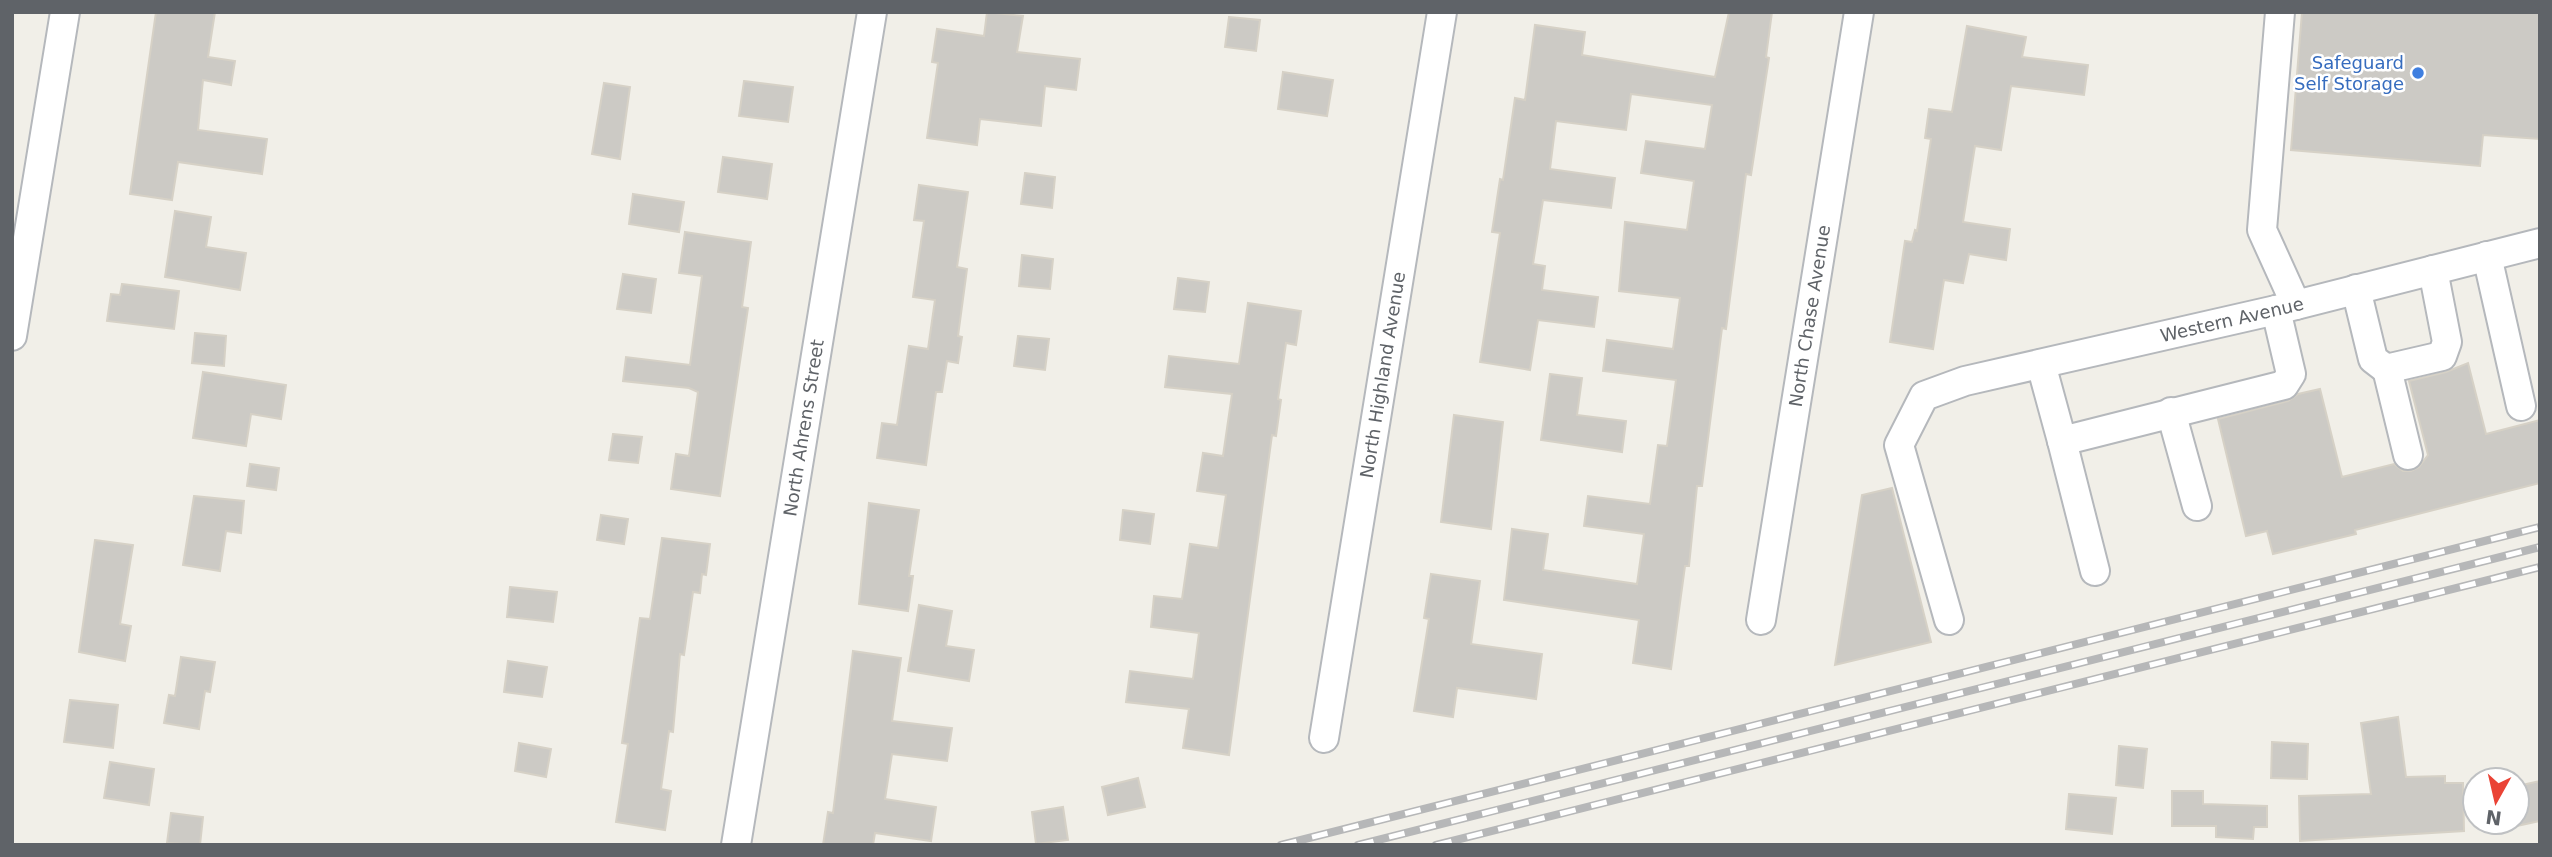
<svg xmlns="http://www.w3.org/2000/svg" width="2552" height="857" font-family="'DejaVu Sans',sans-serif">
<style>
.building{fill:#cccac5;stroke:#d6d1c6;stroke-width:2}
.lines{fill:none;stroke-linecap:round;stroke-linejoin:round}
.minor-casing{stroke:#b5b8bc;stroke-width:32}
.minor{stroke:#fff;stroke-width:28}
.rail-casing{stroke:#b6b7b8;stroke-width:8}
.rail{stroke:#fff;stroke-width:5;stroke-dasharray:16;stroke-linecap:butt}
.shop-dot{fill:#3f7fe0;stroke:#fff;stroke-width:2.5}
.labels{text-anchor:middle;stroke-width:5;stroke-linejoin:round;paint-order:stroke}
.shop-label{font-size:18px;fill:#366cbe;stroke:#fff;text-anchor:end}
.street-label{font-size:18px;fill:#5f6368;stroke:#fff}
</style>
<rect width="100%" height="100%" fill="#f1efe8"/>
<g class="building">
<path d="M 156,12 L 215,12 L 208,57 L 235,61 L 231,85 L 203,80 L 198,130 L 267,139 L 262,174 L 178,162 L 172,200 L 130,194 Z"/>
<path d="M 987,12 L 1023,16 L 1017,52 L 1080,59 L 1076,90 L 1045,86 L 1041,126 L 980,119 L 977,145 L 927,138 L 938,63 L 932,62 L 937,29 L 984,36 Z"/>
<path d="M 1729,12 L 1772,12 L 1766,57 L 1769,58 L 1751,175 L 1746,174 L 1726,329 L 1722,328 L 1702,486 L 1697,486 L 1689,566 L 1685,566 L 1671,669 L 1633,663 L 1639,620 L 1504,600 L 1512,529 L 1548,534 L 1543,570 L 1637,584 L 1644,534 L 1584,526 L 1588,496 L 1650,504 L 1658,445 L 1667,446 L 1676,380 L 1603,371 L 1607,340 L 1673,349 L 1680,298 L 1619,291 L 1625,222 L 1687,230 L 1694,181 L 1641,173 L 1646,141 L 1705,149 L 1712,105 L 1631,94 L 1626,130 L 1556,121 L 1550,169 L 1615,178 L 1611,208 L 1543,200 L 1533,264 L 1545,266 L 1542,290 L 1598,297 L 1594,327 L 1538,320 L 1530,370 L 1480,362 L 1500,233 L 1492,232 L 1500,179 L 1503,180 L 1515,98 L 1525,100 L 1535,25 L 1585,32 L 1582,55 L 1715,77 Z"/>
<path d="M 2302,12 L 2540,12 L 2540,139 L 2483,135 L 2480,166 L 2291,150 Z"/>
<path d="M 1229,17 L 1260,20 L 1256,51 L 1225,47 Z"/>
<path d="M 1967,26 L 2026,37 L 2022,57 L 2088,65 L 2084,95 L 2011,86 L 2001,150 L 1975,146 L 1963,222 L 2010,229 L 2006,260 L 1969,254 L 1963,283 L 1944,280 L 1933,349 L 1890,342 L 1905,241 L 1912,242 L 1915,230 L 1917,231 L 1931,139 L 1925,138 L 1929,109 L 1952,112 Z"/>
<path d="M 1283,72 L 1333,80 L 1327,116 L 1278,109 Z"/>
<path d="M 744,81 L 793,87 L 788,122 L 739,116 Z"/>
<path d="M 604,83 L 630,87 L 620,159 L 592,154 Z"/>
<path d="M 723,157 L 772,164 L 767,199 L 718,192 Z"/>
<path d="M 1025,173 L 1055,177 L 1052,208 L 1021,204 Z"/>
<path d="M 919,185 L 968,192 L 957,267 L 967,269 L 958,336 L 962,337 L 958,363 L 947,361 L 942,392 L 936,392 L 926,465 L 877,458 L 882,423 L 897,425 L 909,346 L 928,349 L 935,300 L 913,297 L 924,221 L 914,220 Z"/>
<path d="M 633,194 L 684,202 L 679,232 L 629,224 Z"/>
<path d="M 175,211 L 211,217 L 206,247 L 246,253 L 240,290 L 165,277 Z"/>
<path d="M 685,232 L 751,242 L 742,307 L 748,308 L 720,496 L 671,489 L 676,454 L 689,456 L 698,392 L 689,388 L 623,381 L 626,357 L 690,365 L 702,276 L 679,273 Z"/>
<path d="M 1022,255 L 1053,259 L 1050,289 L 1019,286 Z"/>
<path d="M 623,274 L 656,279 L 651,313 L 617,309 Z"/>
<path d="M 1178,278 L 1209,282 L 1205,312 L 1174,309 Z"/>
<path d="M 122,284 L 179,291 L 174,329 L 107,321 L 111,294 L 120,295 Z"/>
<path d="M 1248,303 L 1301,311 L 1296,345 L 1286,343 L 1278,399 L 1281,400 L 1276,436 L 1272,435 L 1229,755 L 1183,748 L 1189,709 L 1126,702 L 1130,671 L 1193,679 L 1199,633 L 1151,627 L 1154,596 L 1182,599 L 1190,544 L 1218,548 L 1226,495 L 1197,491 L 1203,453 L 1223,456 L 1232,394 L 1165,387 L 1169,356 L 1239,364 Z"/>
<path d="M 195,333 L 226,336 L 224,366 L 192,363 Z"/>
<path d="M 1018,336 L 1049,339 L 1045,370 L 1014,366 Z"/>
<path d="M 2468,363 L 2486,434 L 2540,420 L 2540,483 L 2355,530 L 2356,534 L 2273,554 L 2267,531 L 2246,536 L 2218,419 L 2288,401 L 2298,394 L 2320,389 L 2342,477 L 2394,464 L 2403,471 L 2411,471 L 2419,467 L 2428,455 L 2409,381 L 2446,372 Z"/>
<path d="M 203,372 L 286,385 L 281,419 L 251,414 L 246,446 L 193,438 Z"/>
<path d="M 1550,374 L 1582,378 L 1577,415 L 1626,421 L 1622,452 L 1541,440 Z"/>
<path d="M 1454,415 L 1503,422 L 1491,529 L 1441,522 Z"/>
<path d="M 613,434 L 642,437 L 638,463 L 609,460 Z"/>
<path d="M 250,464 L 279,468 L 276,490 L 247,486 Z"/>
<path d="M 1892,488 L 1931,642 L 1835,665 L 1862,495 Z"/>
<path d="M 194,496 L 244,501 L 241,533 L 226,531 L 220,571 L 183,565 Z"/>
<path d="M 869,503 L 919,510 L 909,576 L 913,576 L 908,611 L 859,604 Z"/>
<path d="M 1123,510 L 1154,514 L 1150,544 L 1120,540 Z"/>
<path d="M 601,515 L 628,519 L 624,544 L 597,540 Z"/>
<path d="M 662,538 L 710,544 L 706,575 L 702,574 L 700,593 L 693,592 L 684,655 L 680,654 L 673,732 L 669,731 L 661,789 L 671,791 L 665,830 L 616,822 L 628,744 L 622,743 L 640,618 L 650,619 Z"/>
<path d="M 95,540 L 133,545 L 120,624 L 131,626 L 125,661 L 79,652 Z"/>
<path d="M 1431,574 L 1480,581 L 1471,644 L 1542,654 L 1536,699 L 1457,688 L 1453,717 L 1414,711 L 1429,619 L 1424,618 Z"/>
<path d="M 510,587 L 557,592 L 553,622 L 507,617 Z"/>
<path d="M 919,605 L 952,611 L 946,646 L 974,650 L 969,681 L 908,671 Z"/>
<path d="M 853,651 L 901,658 L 892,721 L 952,728 L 947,761 L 892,754 L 885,799 L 936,807 L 931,841 L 875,833 L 873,845 L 823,845 L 828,812 L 833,813 Z"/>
<path d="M 181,657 L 215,662 L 210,692 L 205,691 L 199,729 L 164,723 L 169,695 L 175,696 Z"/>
<path d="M 508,661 L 547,667 L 542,697 L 504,692 Z"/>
<path d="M 70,700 L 118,705 L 113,748 L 64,742 Z"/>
<path d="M 2398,717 L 2406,777 L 2445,776 L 2445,783 L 2463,783 L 2464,831 L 2300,841 L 2299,796 L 2371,794 L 2361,723 Z"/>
<path d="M 2272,742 L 2308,744 L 2307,779 L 2271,778 Z"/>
<path d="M 519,743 L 551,749 L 546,777 L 515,771 Z"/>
<path d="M 2119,746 L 2147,749 L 2143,788 L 2116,785 Z"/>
<path d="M 110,762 L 154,769 L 149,805 L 104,798 Z"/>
<path d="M 1138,778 L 1145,807 L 1108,815 L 1102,787 Z"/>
<path d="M 2540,781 L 2540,821 L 2517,826 L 2517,786 Z"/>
<path d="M 2172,791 L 2203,791 L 2203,804 L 2267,806 L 2267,827 L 2254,827 L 2253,839 L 2216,837 L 2216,826 L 2172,826 Z"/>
<path d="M 2069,794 L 2116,798 L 2112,834 L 2066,829 Z"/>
<path d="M 1063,807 L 1068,840 L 1036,844 L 1032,812 Z"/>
<path d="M 171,813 L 203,817 L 200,845 L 167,843 Z"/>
</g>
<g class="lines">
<defs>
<g id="minor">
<path d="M 2280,12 L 2262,230 L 2296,305"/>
<path d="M 2487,256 L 2521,406"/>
<path d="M 2356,289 L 2373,359 L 2386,369 L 2442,356 L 2447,342 L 2433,270"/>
<path d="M 12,336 L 65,12"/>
<path d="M 2041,364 L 2062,441 L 2284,385 L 2291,374 L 2276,310"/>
<path d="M 2387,369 L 2408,455"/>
<path d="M 2171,412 L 2197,506"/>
<path d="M 2062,441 L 2095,571"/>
<path d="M 1761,620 L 1859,12"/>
<path d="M 1949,620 L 1899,445 L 1924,396 L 1965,381 L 2276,310 L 2540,243"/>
<path d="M 1324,738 L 1442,12"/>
<path d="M 736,845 L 872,12"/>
</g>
</defs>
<use href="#minor" class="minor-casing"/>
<use href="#minor" class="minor"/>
<defs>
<g id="rail">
<path d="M 1281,845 L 2540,527"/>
<path d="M 1358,845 L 2540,547"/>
<path d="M 1436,845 L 2540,567"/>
</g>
</defs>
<use href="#rail" class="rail-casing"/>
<use href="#rail" class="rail"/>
</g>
<circle class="shop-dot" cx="2418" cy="73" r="7"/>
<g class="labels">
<g class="shop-label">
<text x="2404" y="69">Safeguard<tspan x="2404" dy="21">Self Storage</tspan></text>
</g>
<g class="street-label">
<text transform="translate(1810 316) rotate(-81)" y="6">North Chase Avenue</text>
<text transform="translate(2232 320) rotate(-13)" y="6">Western Avenue</text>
<text transform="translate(1383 375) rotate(-81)" y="6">North Highland Avenue</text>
<text transform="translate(804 428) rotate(-81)" y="6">North Ahrens Street</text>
</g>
</g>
<rect width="2552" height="857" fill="none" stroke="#5f6368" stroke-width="28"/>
<g transform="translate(2496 801) rotate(188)"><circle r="33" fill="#ffffff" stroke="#bfc1c3" stroke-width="2"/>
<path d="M0-5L12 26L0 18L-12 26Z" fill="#ea4335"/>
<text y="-10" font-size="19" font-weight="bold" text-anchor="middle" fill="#5f6368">N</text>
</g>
</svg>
